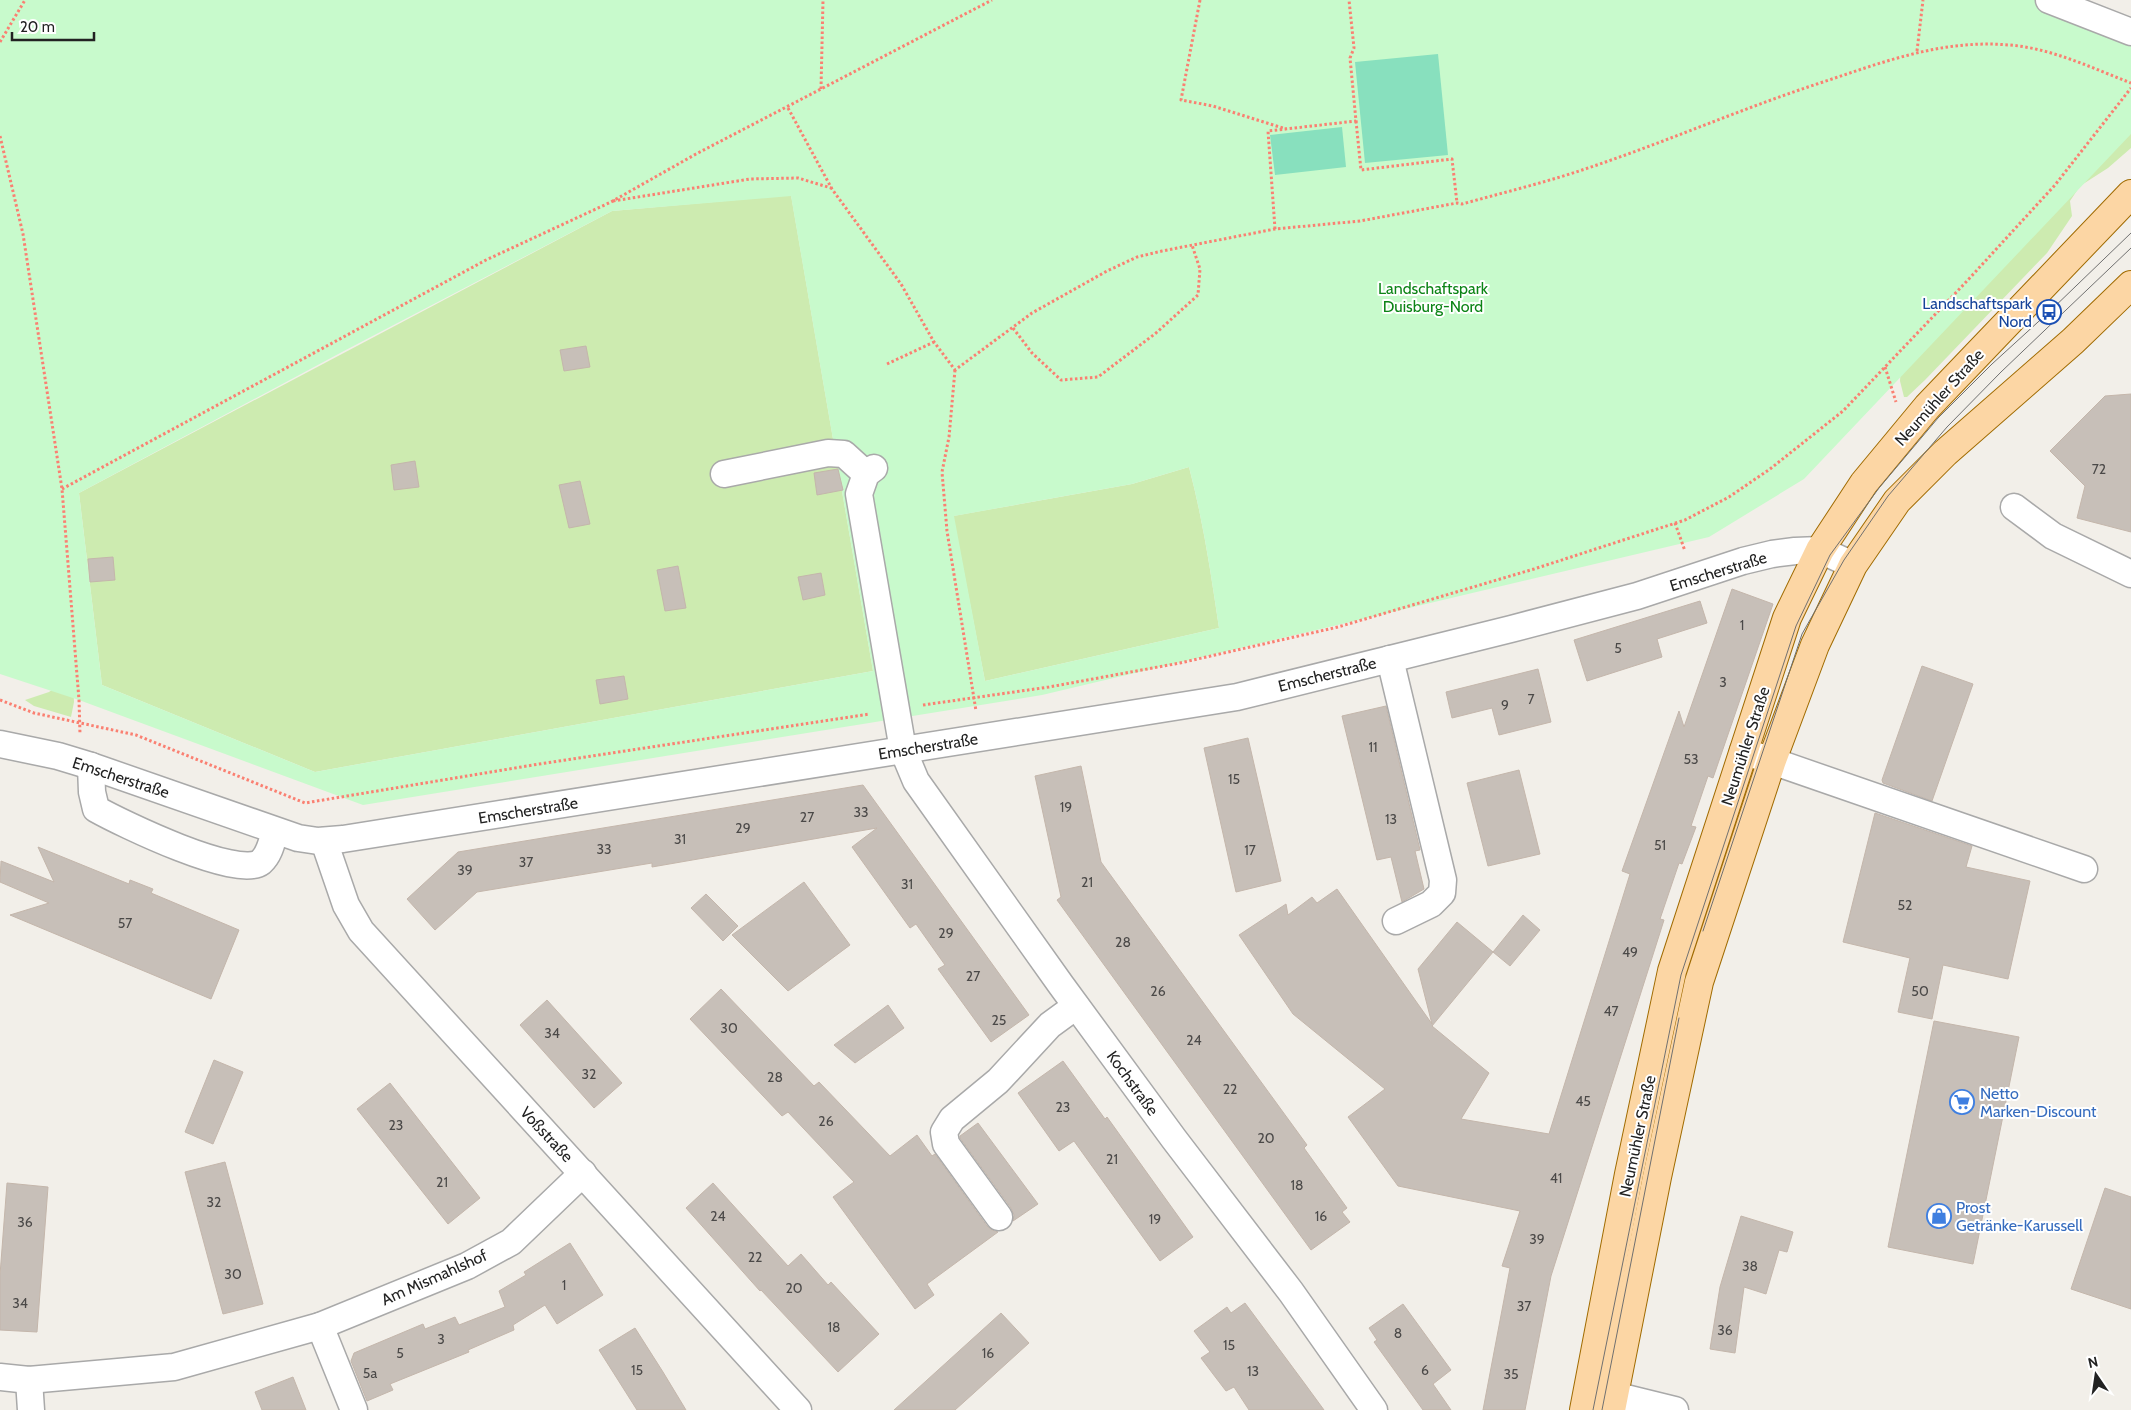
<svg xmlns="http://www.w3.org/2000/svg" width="2131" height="1410" font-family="Cabin,sans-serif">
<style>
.grass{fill:#cdebb0}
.park{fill:#c8facc;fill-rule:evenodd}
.pitch{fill:#88e0be}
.building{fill:#c7bfb8;stroke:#c4b6ab}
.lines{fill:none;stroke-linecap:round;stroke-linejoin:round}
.minor-casing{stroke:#a9a9a9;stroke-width:29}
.major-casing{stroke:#a06b00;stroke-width:30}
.path{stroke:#fa8072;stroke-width:3;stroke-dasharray:2.5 2.5;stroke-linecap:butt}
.minor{stroke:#fff;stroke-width:26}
.major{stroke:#fcd6a4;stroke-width:28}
.tram{stroke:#707070;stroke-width:1}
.labels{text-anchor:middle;stroke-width:4;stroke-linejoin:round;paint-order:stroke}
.number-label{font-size:14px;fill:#4b4948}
.park-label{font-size:16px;fill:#0c8416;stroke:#fff}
.transit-label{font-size:16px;fill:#164399;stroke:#fff;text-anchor:end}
.street-label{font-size:16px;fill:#222;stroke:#fff}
.shop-label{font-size:16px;fill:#366cbe;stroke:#fff;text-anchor:start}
</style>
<rect width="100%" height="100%" fill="#f2efe9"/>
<g class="grass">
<path d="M 2131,107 L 2131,148 L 2108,168 L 2080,186 L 2070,201 L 2072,216 L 2047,253 L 1925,380 L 1907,397 L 1904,397 L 1900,381 L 1901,365 Z"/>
<path d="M 791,195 L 873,671 L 315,772 L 102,685 L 79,493 L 612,211 Z"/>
<path d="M 1189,467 C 1203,520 1211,574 1219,628 L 985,681 L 953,516 L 1132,484 Z"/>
<path d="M 73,682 L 74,702 L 71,717 L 34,706 L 25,700 L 49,692 L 61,683 Z"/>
</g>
<path class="park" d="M 0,0 L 2079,0 L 2131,19 L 2131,134 L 1804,479 L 1709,537 L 1042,695 L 363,805 L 79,700 L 0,674 ZM 791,196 L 873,671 L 315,772 L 102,685 L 79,493 L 342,352 L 612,211 ZM 1189,467 C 1203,520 1211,574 1219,628 L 985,681 L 954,516 L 1132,484 Z"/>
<g class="pitch">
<path d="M 1438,54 L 1448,155 L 1365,163 L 1355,62 Z"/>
<path d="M 1342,127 L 1346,167 L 1275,175 L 1270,135 Z"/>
</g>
<g class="building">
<path d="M 586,346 L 590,367 L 564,371 L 560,350 Z"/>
<path d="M 2131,394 L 2131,532 L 2077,518 L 2085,486 L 2050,451 L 2105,396 Z"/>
<path d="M 415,461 L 419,487 L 394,490 L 391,465 Z"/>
<path d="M 838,469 L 843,490 L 817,495 L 814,473 Z"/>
<path d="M 580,481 L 590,524 L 569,528 L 559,485 Z"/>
<path d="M 113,557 L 115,580 L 90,582 L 88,559 Z"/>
<path d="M 678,566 L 686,608 L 665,611 L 657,570 Z"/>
<path d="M 821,573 L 825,595 L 803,600 L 798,577 Z"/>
<path d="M 1732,589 L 1773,604 L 1713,778 L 1708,776 L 1691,826 L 1696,827 L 1682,864 L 1679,863 L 1660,919 L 1664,920 L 1551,1276 L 1525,1410 L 1483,1410 L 1510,1268 L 1502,1266 L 1520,1211 L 1398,1186 L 1348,1117 L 1385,1089 L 1293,1014 L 1239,935 L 1286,904 L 1288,915 L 1312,897 L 1317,903 L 1337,889 L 1432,1024 L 1418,969 L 1457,922 L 1493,952 L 1523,915 L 1540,930 L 1510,966 L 1493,952 L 1432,1026 L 1489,1073 L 1461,1119 L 1549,1134 L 1630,874 L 1622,871 L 1679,711 L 1684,727 Z"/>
<path d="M 1700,601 L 1707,623 L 1657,639 L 1662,657 L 1587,681 L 1574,640 Z"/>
<path d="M 1922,666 L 1973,684 L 1932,801 L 1883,783 L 1882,780 Z"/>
<path d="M 1538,669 L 1551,722 L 1499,735 L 1492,708 L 1452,718 L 1446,692 Z"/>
<path d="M 624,676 L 628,699 L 600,704 L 596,680 Z"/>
<path d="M 1386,706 L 1420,850 L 1415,851 L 1424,889 L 1402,902 L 1391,857 L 1377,860 L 1342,716 Z"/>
<path d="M 1248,738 L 1281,881 L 1236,892 L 1204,748 Z"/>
<path d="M 1081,766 L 1101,862 L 1307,1145 L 1304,1148 L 1347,1208 L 1342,1212 L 1350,1222 L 1311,1250 L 1057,900 L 1061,897 L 1035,776 Z"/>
<path d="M 1519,770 L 1540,854 L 1488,866 L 1467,783 Z"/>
<path d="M 863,785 L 1029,1015 L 991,1042 L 938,969 L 945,965 L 916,924 L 910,928 L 852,847 L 877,828 L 652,867 L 652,863 L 477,892 L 435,930 L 407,899 L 458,852 Z"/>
<path d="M 1875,813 L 1972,846 L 1966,867 L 2030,881 L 2008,979 L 1943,965 L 1932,1019 L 1898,1012 L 1910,958 L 1843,942 Z"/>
<path d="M 38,847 L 129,884 L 130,880 L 153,889 L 151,893 L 239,930 L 211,999 L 10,915 L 49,903 L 0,882 L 1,861 L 54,882 Z"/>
<path d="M 804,882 L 850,945 L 788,991 L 732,935 Z"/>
<path d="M 706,894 L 738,926 L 723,941 L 691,908 Z"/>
<path d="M 721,989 L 814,1086 L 819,1082 L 890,1156 L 917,1135 L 932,1156 L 935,1154 L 987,1226 L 992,1230 L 998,1232 L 927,1284 L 934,1295 L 915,1309 L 833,1197 L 854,1182 L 788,1112 L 782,1116 L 690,1019 Z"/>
<path d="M 547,1000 L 622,1083 L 594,1108 L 520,1025 Z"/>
<path d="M 888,1005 L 904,1028 L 855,1063 L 834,1045 Z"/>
<path d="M 1934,1021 L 2019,1037 L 1973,1264 L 1888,1247 Z"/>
<path d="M 214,1060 L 243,1072 L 213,1144 L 185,1132 Z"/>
<path d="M 1063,1061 L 1105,1119 L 1107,1117 L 1193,1237 L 1160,1261 L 1074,1141 L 1059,1151 L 1018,1093 Z"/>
<path d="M 390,1083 L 480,1198 L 448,1224 L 357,1109 Z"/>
<path d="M 978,1123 L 1038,1204 L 1013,1221 L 1014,1215 L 1011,1208 L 960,1138 L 960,1136 Z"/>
<path d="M 225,1162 L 263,1304 L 223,1314 L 185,1172 Z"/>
<path d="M 7,1183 L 48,1187 L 37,1332 L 0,1330 L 0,1275 Z"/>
<path d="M 713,1183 L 788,1266 L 801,1254 L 828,1285 L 831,1282 L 879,1334 L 838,1372 L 761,1290 L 760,1291 L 686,1208 Z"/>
<path d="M 2105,1188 L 2131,1197 L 2131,1309 L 2071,1289 Z"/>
<path d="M 1741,1216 L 1793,1232 L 1787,1252 L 1779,1250 L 1766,1294 L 1744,1287 L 1735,1353 L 1710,1349 L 1720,1287 Z"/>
<path d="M 570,1243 L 603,1295 L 557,1324 L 545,1305 L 513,1325 L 514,1330 L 468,1350 L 469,1352 L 390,1384 L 393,1390 L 367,1401 L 351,1361 L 354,1353 L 423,1324 L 425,1329 L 455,1317 L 459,1325 L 505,1307 L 499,1291 L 526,1275 L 524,1272 Z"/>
<path d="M 1245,1303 L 1305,1384 L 1324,1410 L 1249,1410 L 1234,1387 L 1226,1391 L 1213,1374 L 1201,1358 L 1210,1352 L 1194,1331 L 1227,1307 L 1231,1313 Z"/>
<path d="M 1403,1304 L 1451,1370 L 1433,1384 L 1451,1410 L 1423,1410 L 1374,1342 L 1377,1340 L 1369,1328 Z"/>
<path d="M 1001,1313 L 1029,1343 L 975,1392 L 955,1410 L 894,1410 Z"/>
<path d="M 635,1328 L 663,1372 L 686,1410 L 637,1410 L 599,1350 Z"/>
<path d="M 293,1377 L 306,1410 L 262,1410 L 255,1392 Z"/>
</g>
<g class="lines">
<defs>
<g id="minor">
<path d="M 2049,0 L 2131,32"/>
<path d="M 874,468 L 866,474 L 859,494 L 903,750 L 916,781 L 1061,985 L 1174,1139 L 1291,1292 L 1374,1410"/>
<path d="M 724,474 L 828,453 L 844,454 L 866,474"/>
<path d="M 2014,507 L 2053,536 L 2131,574"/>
<path d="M 1390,659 L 1443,880 L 1442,893 L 1431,904 L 1396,921"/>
<path d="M 0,744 L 58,756 L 91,766 L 298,838 L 318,841 L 343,839 L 1237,697 L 1511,629 L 1637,596 L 1743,561 L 1772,554 L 1795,551 L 1820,550 L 1853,565"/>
<path d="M 1743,751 L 2084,869"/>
<path d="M 91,766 L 92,792 L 96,809 C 121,823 238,880 261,862 C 270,854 272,841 275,831"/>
<path d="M 324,841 L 346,905 L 361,931 L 798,1410"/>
<path d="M 999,1217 L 946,1144 L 944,1132 L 952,1119 L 998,1081 L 1050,1025 L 1076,1006"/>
<path d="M 320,1326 L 354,1410"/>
<path d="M 0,1377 L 29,1380 L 174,1367 L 320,1326 L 467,1266 L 511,1242 L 583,1173"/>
<path d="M 29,1380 L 31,1410"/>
<path d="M 1594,1399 L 1614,1395 L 1675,1410"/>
</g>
<g id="major">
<path d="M 1584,1410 L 1629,1174 L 1672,971 L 1787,618 L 1820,550 L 1864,483 L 1927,407 L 2131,194"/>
<path d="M 1611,1410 L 1657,1177 L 1699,982 L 1772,760 L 1815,645 L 1853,565 L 1897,501 L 1945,453 L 2073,341 L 2131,285"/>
</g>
</defs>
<use href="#minor" class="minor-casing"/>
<use href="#major" class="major-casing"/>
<g class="path">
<path d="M 1200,0 L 1181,100 L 1213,106 L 1286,129"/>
<path d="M 0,42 L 25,0"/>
<path d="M 1917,51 L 1923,0"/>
<path d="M 821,89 L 823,0"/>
<path d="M 788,108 L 832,189 L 901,284 L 934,342 L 955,370 L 1032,313 L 1107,271 L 1137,257 L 1162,251 L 1275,229 L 1360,221 L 1457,203 L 1462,204 C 1502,193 1543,183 1582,170 C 1661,144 1738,110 1817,84 C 1881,63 1940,39 2009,45 C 2051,48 2092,68 2131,83"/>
<path d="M 1356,121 L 1361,170 L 1452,159 L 1457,203"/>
<path d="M 0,136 L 23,234 L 62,489 L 79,700 L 80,734"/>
<path d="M 613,201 L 750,179 L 798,178 L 831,188"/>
<path d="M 1275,229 L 1268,131 L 1356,121 L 1350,58 L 1354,48 L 1349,0"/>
<path d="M 1013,328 L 1032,353 L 1061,380 L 1098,377 L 1156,333 L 1198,295 L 1200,269 L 1192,245"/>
<path d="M 887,364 L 934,342"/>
<path d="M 1885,367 L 1896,402"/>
<path d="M 955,370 L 949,437 L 942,472 L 947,531 L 976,711"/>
<path d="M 62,489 L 486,260 L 611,202 L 696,154 L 992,0"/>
<path d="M 1675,523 L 1685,551"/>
<path d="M 0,700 L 34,713 L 136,735 L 305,803 L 539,764 L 870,714"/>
<path d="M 923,705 L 1049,687 L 1180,663 L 1338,627 L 1534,569 L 1685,520 L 1729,497 L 1770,469 L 1843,411 L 1967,281 L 2055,185 L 2131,88"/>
</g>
<use href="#minor" class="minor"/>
<use href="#major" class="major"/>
<g class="tram">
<path d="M 1703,931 L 1802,634 L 1844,560 L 1888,496 L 1947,427 L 2001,372 L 2131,248"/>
<path d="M 1593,1410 L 1681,975 L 1796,626 L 1830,555 L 1879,488 L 1938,418 L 1992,364 L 2049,312 L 2131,233"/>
<path d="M 1602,1410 L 1679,1018"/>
</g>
</g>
<defs>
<symbol id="bus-ring" viewBox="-11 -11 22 22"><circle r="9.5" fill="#fff" stroke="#1a4fb4" stroke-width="1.5"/><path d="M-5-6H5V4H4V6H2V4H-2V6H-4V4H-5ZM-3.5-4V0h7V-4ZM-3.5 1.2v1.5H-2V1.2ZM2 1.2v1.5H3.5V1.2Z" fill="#1a4fb4"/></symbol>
<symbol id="supermarket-ring" viewBox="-11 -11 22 22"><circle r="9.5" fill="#fff" stroke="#3f7fe0" stroke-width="1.5"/><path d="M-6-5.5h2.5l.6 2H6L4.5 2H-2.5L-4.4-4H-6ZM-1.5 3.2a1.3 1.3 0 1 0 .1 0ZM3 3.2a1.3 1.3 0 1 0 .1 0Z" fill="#3f7fe0"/></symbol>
<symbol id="shop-ring" viewBox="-11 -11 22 22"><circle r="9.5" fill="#fff" stroke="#3f7fe0" stroke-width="1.5"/><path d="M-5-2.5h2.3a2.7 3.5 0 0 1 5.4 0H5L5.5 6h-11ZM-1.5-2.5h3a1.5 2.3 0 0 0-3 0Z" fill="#3f7fe0"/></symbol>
</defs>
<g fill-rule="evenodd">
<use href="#bus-ring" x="2035" y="298" width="28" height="28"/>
<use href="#supermarket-ring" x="1948" y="1088" width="28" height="28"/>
<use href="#shop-ring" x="1925" y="1202" width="28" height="28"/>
</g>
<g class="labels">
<g class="number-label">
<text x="2099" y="474">72</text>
<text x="1742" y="630">1</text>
<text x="1618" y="653">5</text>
<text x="1723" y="687">3</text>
<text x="1531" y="704">7</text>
<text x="1505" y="710">9</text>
<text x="1373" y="752">11</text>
<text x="1691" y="764">53</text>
<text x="1234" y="784">15</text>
<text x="1066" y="812">19</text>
<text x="861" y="817">33</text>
<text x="807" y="822">27</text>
<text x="1391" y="824">13</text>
<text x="743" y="833">29</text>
<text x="680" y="844">31</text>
<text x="1660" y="850">51</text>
<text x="604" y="854">33</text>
<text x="1250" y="855">17</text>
<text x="526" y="867">37</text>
<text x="465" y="875">39</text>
<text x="1087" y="887">21</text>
<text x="907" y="889">31</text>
<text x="1905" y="910">52</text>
<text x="125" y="928">57</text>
<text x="946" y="938">29</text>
<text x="1123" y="947">28</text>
<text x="1630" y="957">49</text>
<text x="973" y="981">27</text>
<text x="1158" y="996">26</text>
<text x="1920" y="996">50</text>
<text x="1611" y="1016">47</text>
<text x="999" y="1025">25</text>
<text x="729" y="1033">30</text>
<text x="552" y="1038">34</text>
<text x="1194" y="1045">24</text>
<text x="589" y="1079">32</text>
<text x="775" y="1082">28</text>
<text x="1230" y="1094">22</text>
<text x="1583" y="1106">45</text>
<text x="1063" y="1112">23</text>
<text x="826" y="1126">26</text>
<text x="396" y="1130">23</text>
<text x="1266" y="1143">20</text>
<text x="1112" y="1164">21</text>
<text x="1556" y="1183">41</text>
<text x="442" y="1187">21</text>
<text x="1297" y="1190">18</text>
<text x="214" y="1207">32</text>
<text x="718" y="1221">24</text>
<text x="1321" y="1221">16</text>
<text x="1155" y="1224">19</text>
<text x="25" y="1227">36</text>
<text x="1537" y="1244">39</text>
<text x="755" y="1262">22</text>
<text x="1750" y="1271">38</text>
<text x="233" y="1279">30</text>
<text x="564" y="1290">1</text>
<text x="794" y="1293">20</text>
<text x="20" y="1308">34</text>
<text x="1524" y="1311">37</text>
<text x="834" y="1332">18</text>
<text x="1725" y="1335">36</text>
<text x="1398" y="1338">8</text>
<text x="441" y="1344">3</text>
<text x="1229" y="1350">15</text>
<text x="400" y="1358">5</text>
<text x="988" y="1358">16</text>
<text x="637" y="1375">15</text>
<text x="1425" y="1375">6</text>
<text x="1253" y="1376">13</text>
<text x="370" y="1378">5a</text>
<text x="1511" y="1379">35</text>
</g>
<g class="park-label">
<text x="1433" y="294">Landschaftspark<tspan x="1433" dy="18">Duisburg-Nord</tspan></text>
</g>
<g class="transit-label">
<text x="2032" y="309">Landschaftspark<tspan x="2032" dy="18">Nord</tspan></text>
</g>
<g class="street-label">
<text transform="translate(1939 397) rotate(-48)" y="6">Neumühler Straße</text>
<text transform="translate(1718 571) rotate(-17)" y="6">Emscherstraße</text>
<text transform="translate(1327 674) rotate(-14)" y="6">Emscherstraße</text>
<text transform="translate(928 746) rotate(-9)" y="6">Emscherstraße</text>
<text transform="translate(1745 746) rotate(-72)" y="6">Neumühler Straße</text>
<text transform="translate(121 777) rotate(18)" y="6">Emscherstraße</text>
<text transform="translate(528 810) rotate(-9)" y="6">Emscherstraße</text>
<text transform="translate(1133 1083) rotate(54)" y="6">Kochstraße</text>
<text transform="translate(547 1134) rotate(47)" y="6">Voßstraße</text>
<text transform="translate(1637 1136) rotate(-78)" y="6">Neumühler Straße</text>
<text transform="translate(434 1277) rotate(-24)" y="6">Am Mismahlshof</text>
</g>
<g class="shop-label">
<text x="1980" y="1099">Netto<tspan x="1980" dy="18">Marken-Discount</tspan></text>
<text x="1956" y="1213">Prost<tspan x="1956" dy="18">Getränke-Karussell</tspan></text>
</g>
</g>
<g transform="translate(2096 1375) rotate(347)" stroke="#ffffff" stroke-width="4" paint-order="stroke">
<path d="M0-4L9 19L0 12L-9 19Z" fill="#222222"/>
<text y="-8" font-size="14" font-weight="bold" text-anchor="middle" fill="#222222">N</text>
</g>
<path d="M12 32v8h82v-8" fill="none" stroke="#222222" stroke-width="2.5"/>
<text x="20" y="32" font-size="15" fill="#222222" stroke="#ffffff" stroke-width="4" paint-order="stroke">20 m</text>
</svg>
